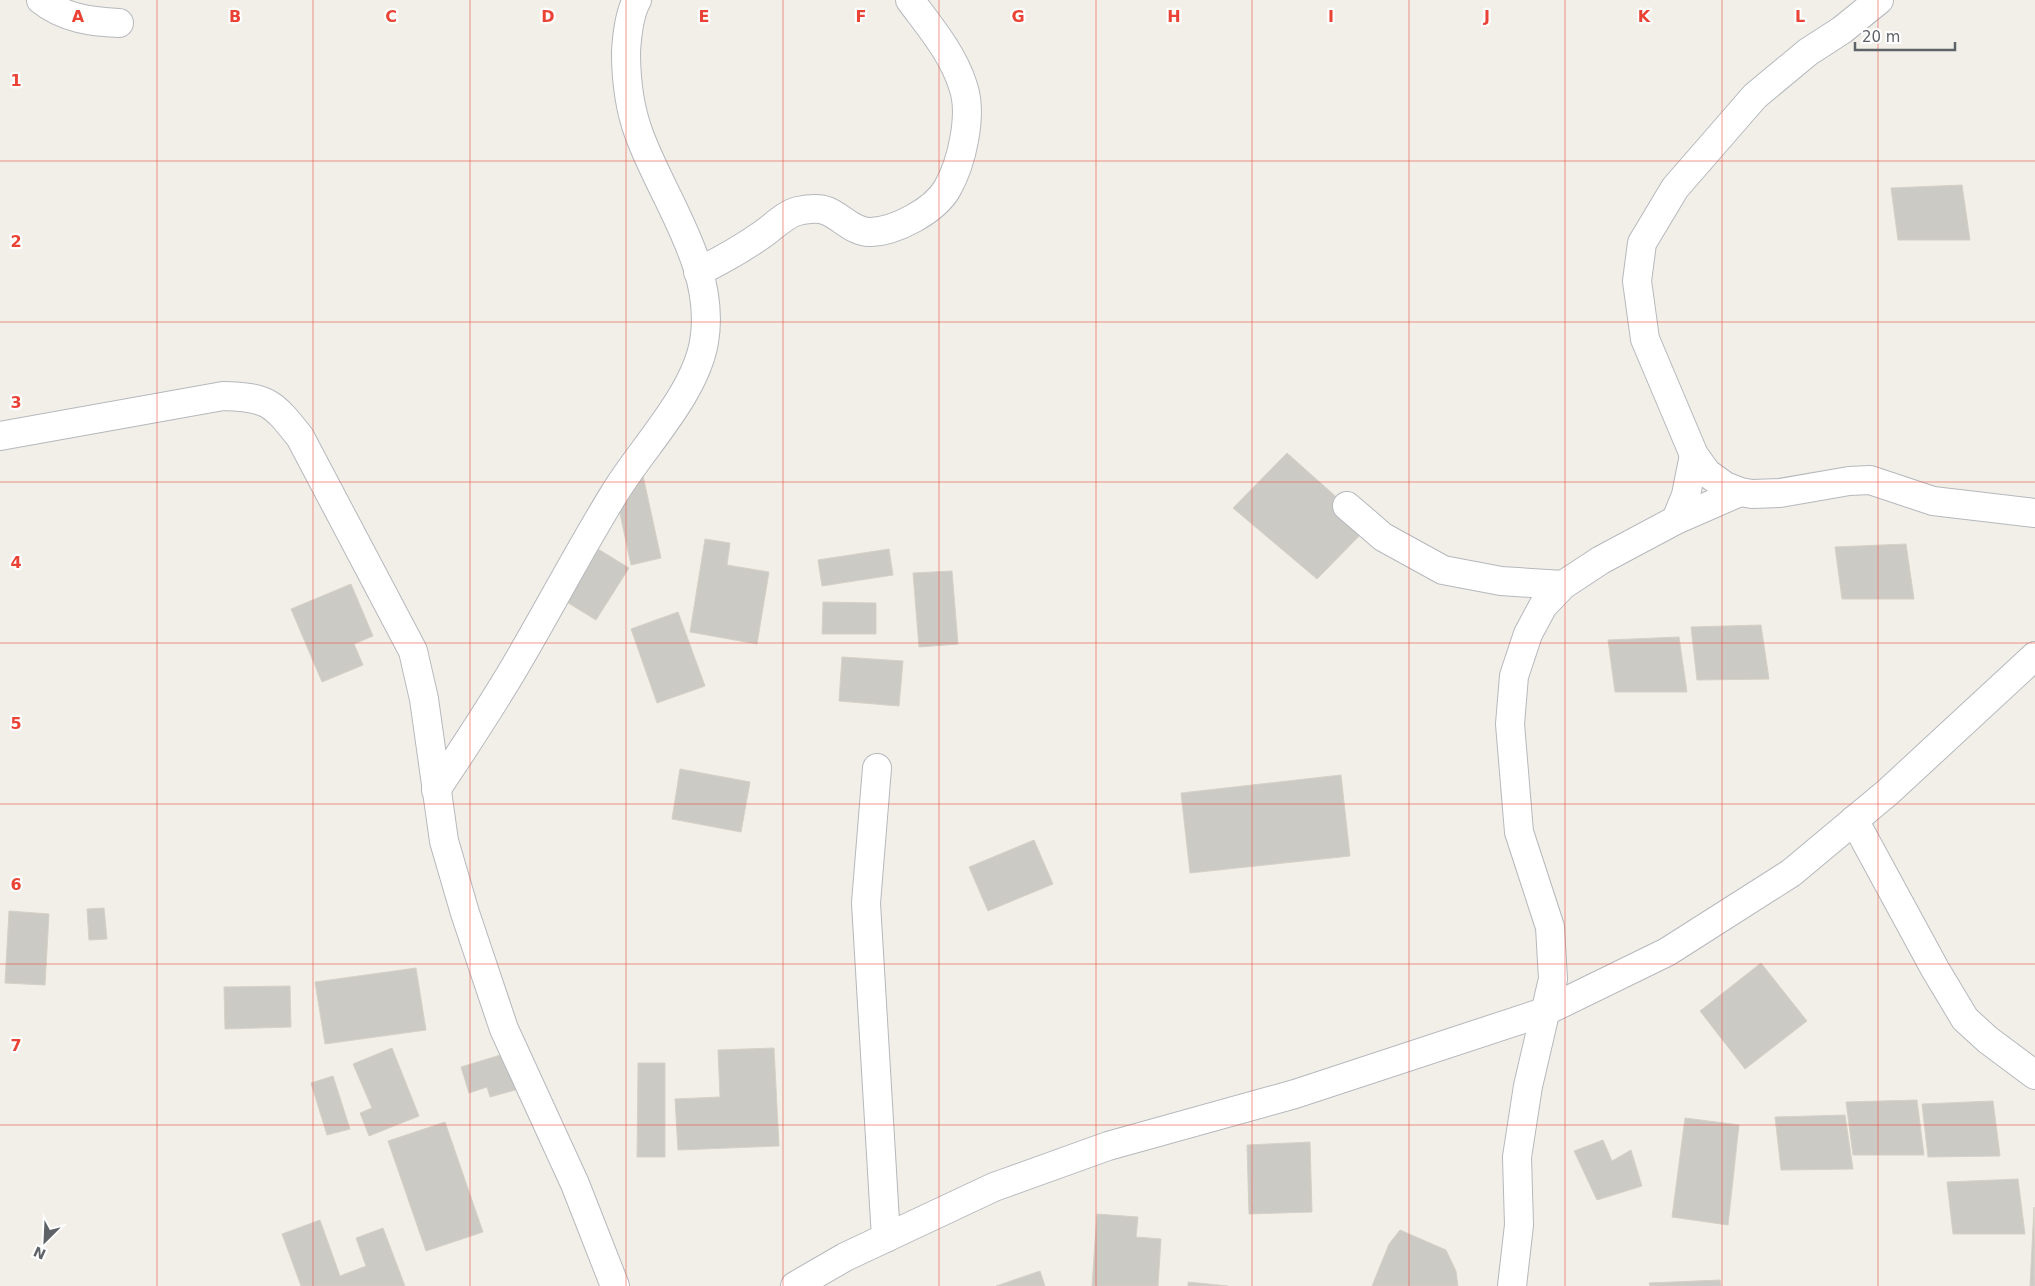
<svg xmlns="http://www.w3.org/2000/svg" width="2035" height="1286" font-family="'DejaVu Sans',sans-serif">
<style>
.building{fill:#cccac5;stroke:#d6d1c6}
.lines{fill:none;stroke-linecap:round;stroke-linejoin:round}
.minor-casing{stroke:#b5b8bc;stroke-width:30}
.minor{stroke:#fff;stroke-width:28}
.grid{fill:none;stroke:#ea4335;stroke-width:1;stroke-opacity:0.55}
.grid-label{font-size:16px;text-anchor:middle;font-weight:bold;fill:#ea4335;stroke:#fff;stroke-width:4.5;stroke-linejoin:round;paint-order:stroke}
</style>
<rect width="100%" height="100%" fill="#f1efe8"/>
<g class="building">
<path d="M 1962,185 L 1970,240 L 1898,240 L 1891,188 Z"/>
<path d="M 1287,453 L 1369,526 L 1317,579 L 1233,508 Z"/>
<path d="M 642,471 L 661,558 L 631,565 L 612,476 Z"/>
<path d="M 705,539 L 730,543 L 727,565 L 769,572 L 757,644 L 690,632 Z"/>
<path d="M 585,541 L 629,568 L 596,620 L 552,593 Z"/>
<path d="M 1906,544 L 1914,599 L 1842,599 L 1835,547 Z"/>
<path d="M 889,549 L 893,575 L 822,586 L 818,560 Z"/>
<path d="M 952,571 L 958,644 L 919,647 L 913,573 Z"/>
<path d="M 351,584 L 373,636 L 354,644 L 363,665 L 322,682 L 291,609 Z"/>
<path d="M 823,602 L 876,603 L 876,634 L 822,634 Z"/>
<path d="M 678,612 L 705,686 L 657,703 L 631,629 Z"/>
<path d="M 1761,625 L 1769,679 L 1697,680 L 1691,627 Z"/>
<path d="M 1679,637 L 1687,692 L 1615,692 L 1608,640 Z"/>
<path d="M 842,657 L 903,661 L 899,706 L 839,701 Z"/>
<path d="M 680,769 L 750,782 L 741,832 L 672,819 Z"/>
<path d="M 1341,775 L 1350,856 L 1190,873 L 1181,793 Z"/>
<path d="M 1034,840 L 1053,884 L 988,911 L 969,867 Z"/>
<path d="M 104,908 L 107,939 L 89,940 L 87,909 Z"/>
<path d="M 9,911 L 49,914 L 45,985 L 5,983 Z"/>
<path d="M 1761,963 L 1807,1021 L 1745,1069 L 1700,1011 Z"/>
<path d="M 416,968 L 426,1030 L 325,1044 L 315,982 Z"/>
<path d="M 290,986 L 291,1027 L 225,1029 L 224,987 Z"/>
<path d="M 392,1048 L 419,1116 L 369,1136 L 360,1113 L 372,1108 L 353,1064 Z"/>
<path d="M 774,1048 L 779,1146 L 678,1150 L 675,1099 L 720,1097 L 718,1050 Z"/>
<path d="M 507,1053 L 519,1089 L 490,1097 L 487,1087 L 469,1093 L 461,1067 Z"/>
<path d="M 638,1063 L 665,1063 L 665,1157 L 637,1157 Z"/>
<path d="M 333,1076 L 350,1129 L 327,1135 L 311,1083 Z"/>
<path d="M 1917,1100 L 1924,1155 L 1853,1155 L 1846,1102 Z"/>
<path d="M 1993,1101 L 2000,1156 L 1928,1157 L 1922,1104 Z"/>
<path d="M 1845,1115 L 1853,1169 L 1781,1170 L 1775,1117 Z"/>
<path d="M 1685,1118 L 1739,1125 L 1728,1225 L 1672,1217 Z"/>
<path d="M 445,1122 L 483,1232 L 426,1251 L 388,1141 Z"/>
<path d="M 1603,1140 L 1612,1161 L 1631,1150 L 1642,1186 L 1597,1200 L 1574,1151 Z"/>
<path d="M 1310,1142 L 1312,1212 L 1249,1214 L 1247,1145 Z"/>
<path d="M 2018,1179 L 2025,1234 L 1953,1234 L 1947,1182 Z"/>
<path d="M 2034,1207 L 2035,1286 L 2030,1286 Z"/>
<path d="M 1097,1214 L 1138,1217 L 1136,1237 L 1161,1239 L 1158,1286 L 1092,1286 Z"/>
<path d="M 320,1220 L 340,1276 L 366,1266 L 356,1238 L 383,1228 L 405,1286 L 301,1286 L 282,1234 Z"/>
<path d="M 1400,1230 L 1446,1250 L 1456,1271 L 1458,1286 L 1372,1286 L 1389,1244 Z"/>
<path d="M 1040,1271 L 1045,1286 L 996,1286 Z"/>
<path d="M 1720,1280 L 1721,1286 L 1650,1286 L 1649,1283 Z"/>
<path d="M 1188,1282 L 1228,1286 L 1188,1286 Z"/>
</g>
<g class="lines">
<defs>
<g id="minor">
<path d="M 41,0 C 63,18 92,22 119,23"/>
<path d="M 1879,0 L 1842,30 L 1808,52 L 1755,96 L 1675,188 L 1642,243 L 1637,281 L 1645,339 L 1694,455 L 1707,473 L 1725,486 L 1740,492 L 1752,494 L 1780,493 L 1849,481 L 1870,480 L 1933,501 L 2035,513"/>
<path d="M 698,272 C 720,261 740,250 760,236 C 771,229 785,214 798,211 C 807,209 818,207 827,211 C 842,217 854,233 871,232 C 896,231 934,211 947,189 C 962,163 973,114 963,86 C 953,54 930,27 910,0"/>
<path d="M 0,436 L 223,396 C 268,397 273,403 300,437 L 413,651 L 424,699 L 444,841 L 465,913 L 504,1029 L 575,1184 L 615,1286"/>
<path d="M 1347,506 L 1383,537 L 1443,570 L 1501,581 L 1563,585"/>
<path d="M 1676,520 L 1686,495 L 1694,455"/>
<path d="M 877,768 L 866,903 L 886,1238"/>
<path d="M 436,790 C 464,748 492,706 517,663 C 550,607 580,549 614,494 C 641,449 695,395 704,342 C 717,268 663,200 639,134 C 629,107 626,80 626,52 C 627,35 629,14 637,0"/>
<path d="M 1854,820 L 1935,969 L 1965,1019 L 1988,1040 L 2035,1075"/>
<path d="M 795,1286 L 845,1257 L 994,1187 L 1108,1146 L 1295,1094 L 1544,1012 L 1667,952 L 1791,873 L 1888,792 L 2035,656"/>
<path d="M 1512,1286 L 1519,1225 L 1517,1157 L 1528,1086 L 1553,979 L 1550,927 L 1519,832 L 1510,724 L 1514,676 L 1528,634 L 1543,606 L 1563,585 L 1601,560 L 1676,520 L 1740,492"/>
</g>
</defs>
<use href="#minor" class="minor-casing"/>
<use href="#minor" class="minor"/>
</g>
<path class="grid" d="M 157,0 L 157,1286M 313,0 L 313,1286M 470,0 L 470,1286M 626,0 L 626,1286M 783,0 L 783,1286M 939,0 L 939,1286M 1096,0 L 1096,1286M 1252,0 L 1252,1286M 1409,0 L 1409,1286M 1565,0 L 1565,1286M 1722,0 L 1722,1286M 1878,0 L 1878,1286M 0,161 L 2035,161M 0,322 L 2035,322M 0,482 L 2035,482M 0,643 L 2035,643M 0,804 L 2035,804M 0,964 L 2035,964M 0,1125 L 2035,1125"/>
<g class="grid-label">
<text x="78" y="22">A</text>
<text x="235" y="22">B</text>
<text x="391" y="22">C</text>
<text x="548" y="22">D</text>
<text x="704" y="22">E</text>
<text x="861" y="22">F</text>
<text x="1018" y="22">G</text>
<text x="1174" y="22">H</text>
<text x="1331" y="22">I</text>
<text x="1487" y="22">J</text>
<text x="1644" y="22">K</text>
<text x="1800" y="22">L</text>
<text x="16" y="86">1</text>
<text x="16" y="247">2</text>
<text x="16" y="408">3</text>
<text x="16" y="568">4</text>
<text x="16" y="729">5</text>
<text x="16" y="890">6</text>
<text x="16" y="1051">7</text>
</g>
<g transform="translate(45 1241) rotate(204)" stroke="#ffffff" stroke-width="4" paint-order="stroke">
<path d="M0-4L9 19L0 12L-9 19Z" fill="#5f6368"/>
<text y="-8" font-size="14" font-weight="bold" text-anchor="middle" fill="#5f6368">N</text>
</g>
<path d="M1855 42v8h100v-8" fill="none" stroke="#5f6368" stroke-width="2.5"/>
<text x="1862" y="42" font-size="15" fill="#5f6368" stroke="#ffffff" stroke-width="4" paint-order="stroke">20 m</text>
</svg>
